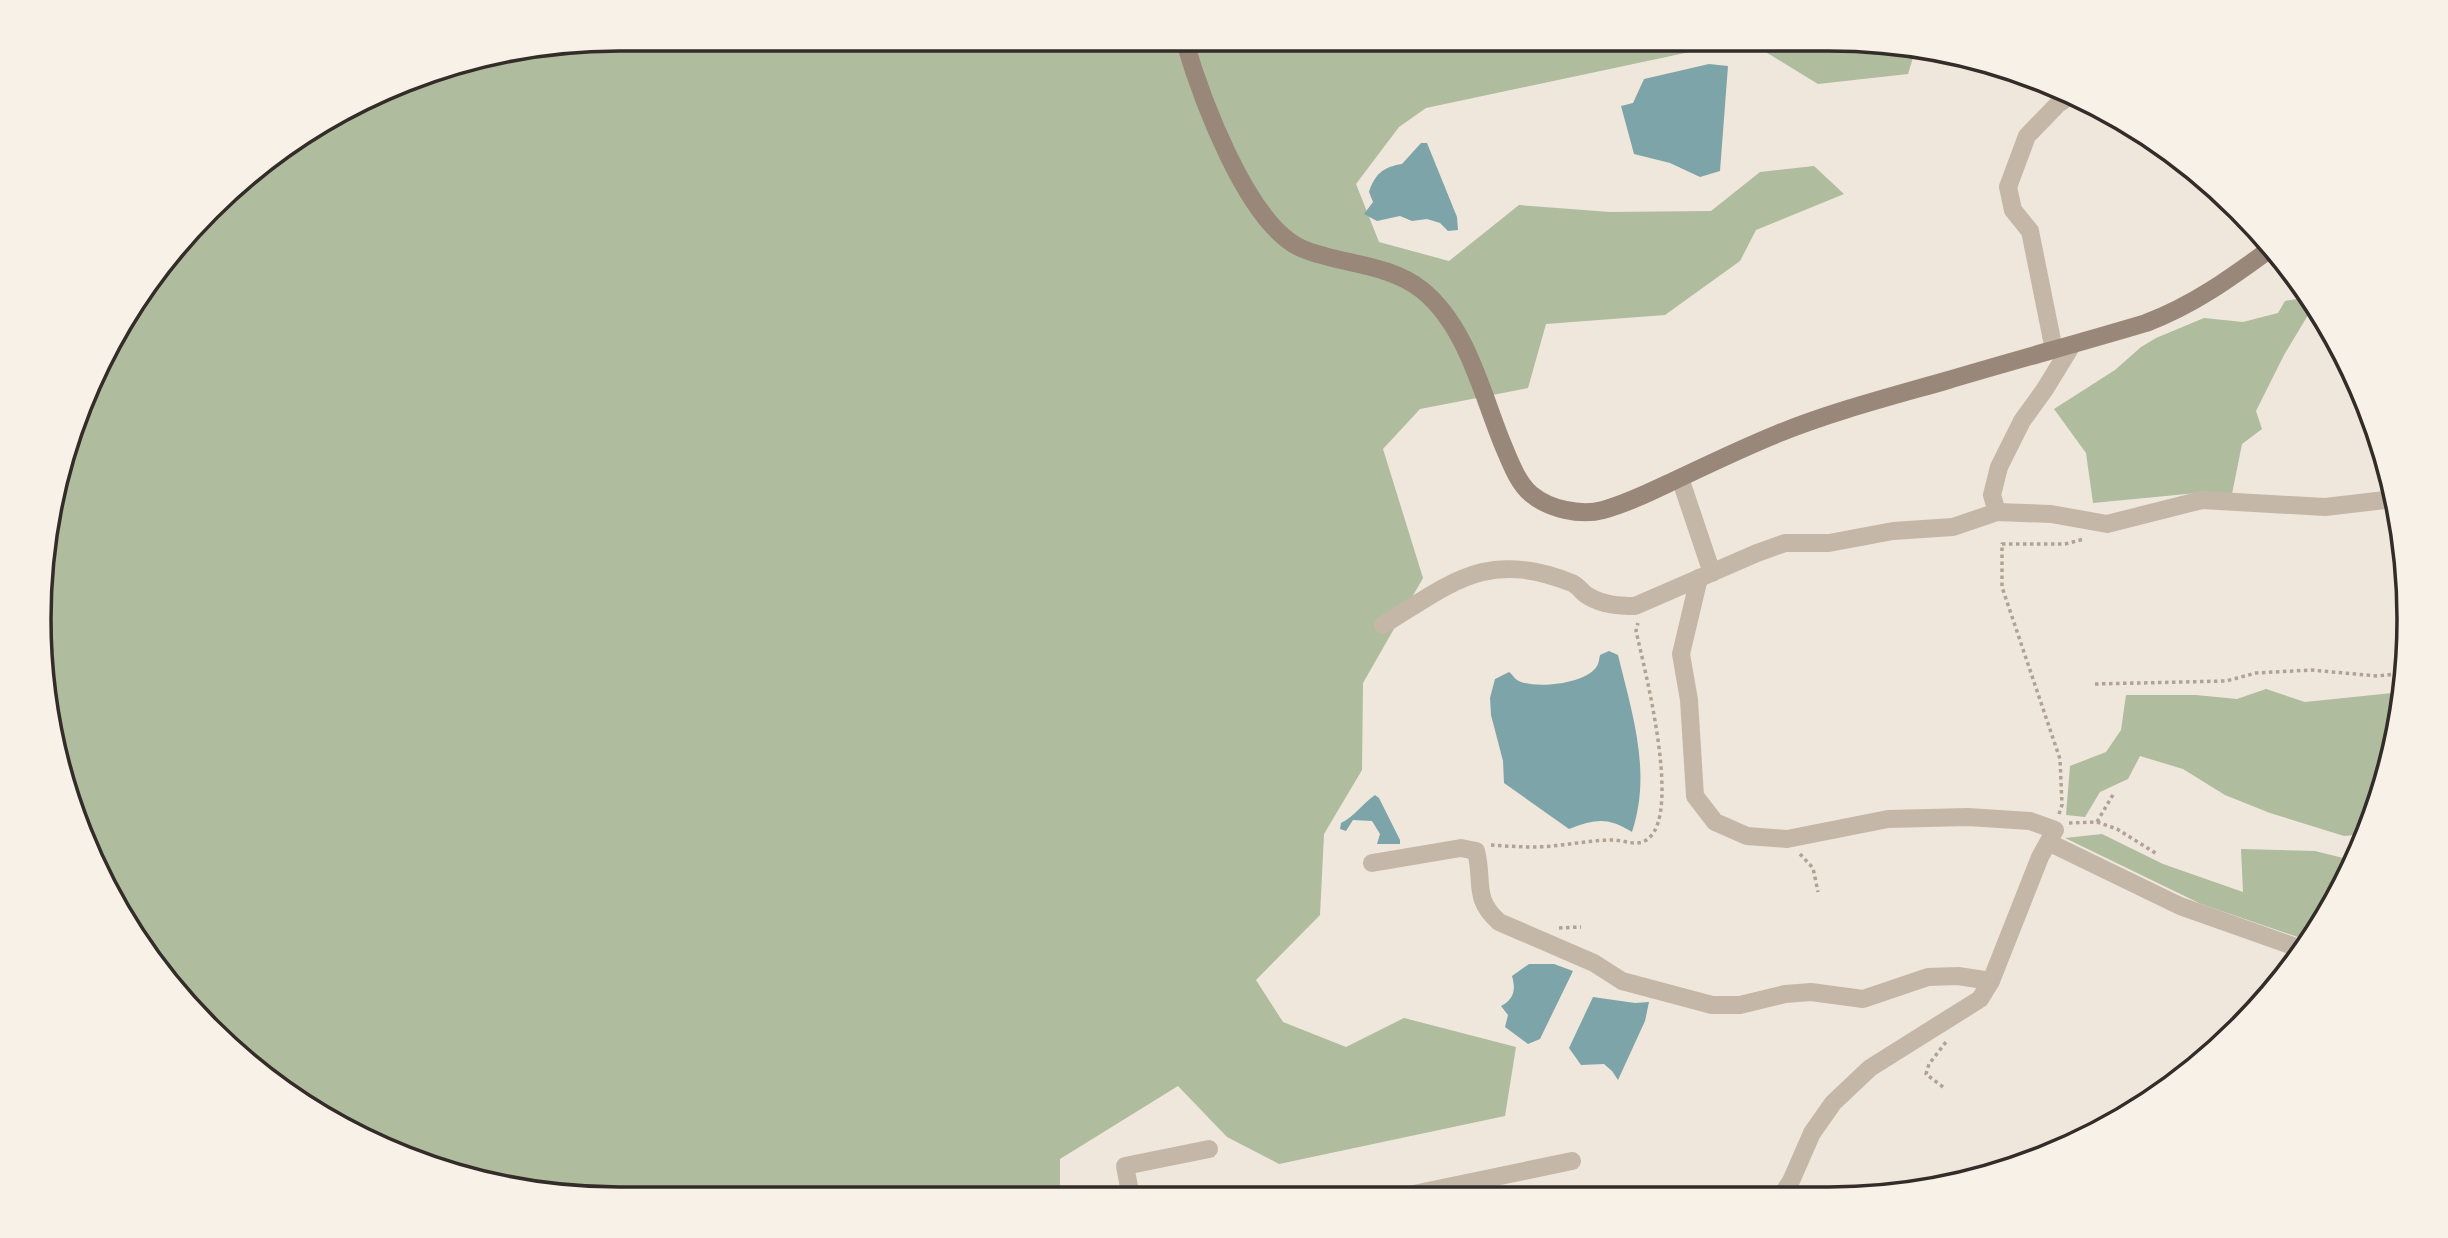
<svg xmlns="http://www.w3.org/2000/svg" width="2448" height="1238" font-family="'Roboto Condensed',sans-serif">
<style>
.green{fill:#afbc9d}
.water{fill:#7da4a8}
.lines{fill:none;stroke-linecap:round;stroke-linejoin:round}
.path{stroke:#b1a293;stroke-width:3.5;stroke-dasharray:3.5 3.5;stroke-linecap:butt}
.street{stroke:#c5b7a8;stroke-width:18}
.secondary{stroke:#99877a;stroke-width:18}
.rim{fill:none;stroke:#332c28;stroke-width:3.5}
</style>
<rect width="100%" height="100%" fill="#efe7db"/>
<g class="green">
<path d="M 619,39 L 1867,40 L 1916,48 L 1908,74 L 1818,84 L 1746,40 L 1426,108 L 1399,127 L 1356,184 L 1379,242 L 1449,261 L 1519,205 L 1610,212 L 1711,211 L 1760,172 L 1814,166 L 1844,194 L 1756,230 L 1740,261 L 1665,315 L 1546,324 L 1528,388 L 1420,409 L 1383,449 L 1423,578 L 1363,683 L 1362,770 L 1324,834 L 1320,915 L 1256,980 L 1283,1022 L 1346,1047 L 1404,1018 L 1516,1047 L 1505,1116 L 1279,1164 L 1227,1137 L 1178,1086 L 1060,1159 L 1060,1197 L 581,1198 L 469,1180 L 363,1140 L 209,1030 L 99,876 L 43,694 L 50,505 L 83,396 L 136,297 L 265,159 L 432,69 Z"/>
<path d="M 2309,297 L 2314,305 L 2284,355 L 2256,411 L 2262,429 L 2242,444 L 2232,494 L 2197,493 L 2093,503 L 2086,453 L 2054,409 L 2115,370 L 2141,347 L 2156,338 L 2204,318 L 2243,322 L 2278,313 L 2285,301 Z"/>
<path d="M 2266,689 L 2305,702 L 2402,692 L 2390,769 L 2365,834 L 2344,836 L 2270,813 L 2225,795 L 2183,769 L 2140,756 L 2128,779 L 2100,792 L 2085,817 L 2066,815 L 2070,766 L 2106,752 L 2121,730 L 2126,695 L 2196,695 L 2237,699 Z"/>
<path d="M 2102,834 L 2163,864 L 2243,892 L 2241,849 L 2315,851 L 2355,861 L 2350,875 L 2309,941 L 2201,904 L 2065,838 Z"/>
</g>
<g class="water">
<path d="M 1709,64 L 1728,66 L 1720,171 L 1700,177 L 1670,163 L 1634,154 L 1621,106 L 1633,103 L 1644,79 Z"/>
<path d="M 1421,143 L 1427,143 L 1457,217 L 1458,230 L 1448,231 L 1440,223 L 1427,219 L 1412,221 L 1400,216 L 1377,221 L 1364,214 L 1373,202 L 1369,192 C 1375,174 1383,167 1402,164 Z"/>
<path d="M 1609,651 L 1618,655 C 1632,713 1652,772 1632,832 C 1607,817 1596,819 1569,829 L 1504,783 L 1503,761 L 1491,715 L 1490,698 L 1495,679 L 1509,672 C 1512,674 1514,678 1517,680 C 1533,690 1587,684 1597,666 C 1599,663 1599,659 1600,655 Z"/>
<path d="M 1375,795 L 1379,798 L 1400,840 L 1400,844 L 1377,844 L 1380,834 L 1372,821 L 1353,820 L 1346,831 L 1340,829 L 1341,823 C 1355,816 1362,804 1375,795 Z"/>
<path d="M 1529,964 L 1554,964 L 1573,971 L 1540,1039 L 1528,1044 L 1505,1027 L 1508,1015 L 1501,1006 C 1514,999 1516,990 1512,976 Z"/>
<path d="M 1593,997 L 1635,1003 L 1649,1002 L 1645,1021 L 1618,1080 L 1612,1071 L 1604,1064 L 1581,1065 L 1569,1048 Z"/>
</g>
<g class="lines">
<g class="path">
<path d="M 2095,684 L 2226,681 L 2256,673 L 2311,670 L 2377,676 L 2406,673"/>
<path d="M 2059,814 L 2062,805 L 2060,759 L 2002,587 L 2002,544 L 2065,544 L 2084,539"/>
<path d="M 2097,822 L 2114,793"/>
<path d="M 2069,823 L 2097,822 L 2117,829 L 2157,854"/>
<path d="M 1491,845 C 1505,846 1519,847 1533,847 C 1560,847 1587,840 1613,840 C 1625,840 1638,848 1649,838 C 1681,810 1645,671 1636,631 L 1638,623"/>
<path d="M 1800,854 L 1813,868 L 1818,892"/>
<path d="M 1559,928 L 1581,927"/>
<path d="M 1943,1087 L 1926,1074 L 1929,1064 L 1946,1042"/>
</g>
<g class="street">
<path d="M 2054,350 L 2030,231 L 2013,210 L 2008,187 L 2027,136 L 2058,104 L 2073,94"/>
<path d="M 1680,478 L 1712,573"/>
<path d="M 1997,512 L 1992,495 L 1999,467 L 2022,421 L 2045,389 L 2072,345"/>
<path d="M 1699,578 L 1681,654 L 1689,700 L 1695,796 L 1715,822 L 1747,836 L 1787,839 L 1888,819 L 1968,817 L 2030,821 L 2055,830 L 2040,857 L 1991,981 L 1980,999 L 1870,1068 L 1833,1103 L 1812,1133 L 1791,1181 L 1782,1195"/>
<path d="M 1383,625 C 1453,582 1487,549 1572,583 C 1579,586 1582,593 1588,596 C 1603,605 1619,606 1635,606 L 1757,553 L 1785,543 L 1829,543 L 1893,531 L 1953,527 L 1997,512 L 2051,514 L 2107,524 L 2202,500 L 2325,507 L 2394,499"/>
<path d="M 2050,843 L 2180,906 L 2304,950"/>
<path d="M 1372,863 L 1461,848 L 1476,851 C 1484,882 1472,898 1499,922 L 1594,963 L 1622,981 L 1712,1005 L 1740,1005 L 1785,994 L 1811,992 L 1863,999 L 1928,977 L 1958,976 L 1991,981"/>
<path d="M 1404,1196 L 1572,1161"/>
<path d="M 1131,1197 L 1125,1166 L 1209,1149"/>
</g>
<path class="secondary" d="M 1184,39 C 1200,94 1247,226 1303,249 C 1342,265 1388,263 1422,290 C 1467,326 1482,394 1503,445 C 1510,461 1517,482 1531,494 C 1549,509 1580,516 1603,510 C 1625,504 1646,494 1667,484 C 1703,467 1740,449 1777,434 C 1831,412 1889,397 1945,381 C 2012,361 2079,343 2146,323 C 2194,305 2232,277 2273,247"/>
</g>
<path d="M0 0H2448V1238H0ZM619 51H1829A568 568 0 0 1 2397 619V619A568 568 0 0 1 1829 1187H619A568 568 0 0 1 51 619V619A568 568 0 0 1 619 51Z" fill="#f7f1e7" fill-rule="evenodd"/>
<path class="rim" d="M619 51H1829A568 568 0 0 1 2397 619V619A568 568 0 0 1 1829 1187H619A568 568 0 0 1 51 619V619A568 568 0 0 1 619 51Z"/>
</svg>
